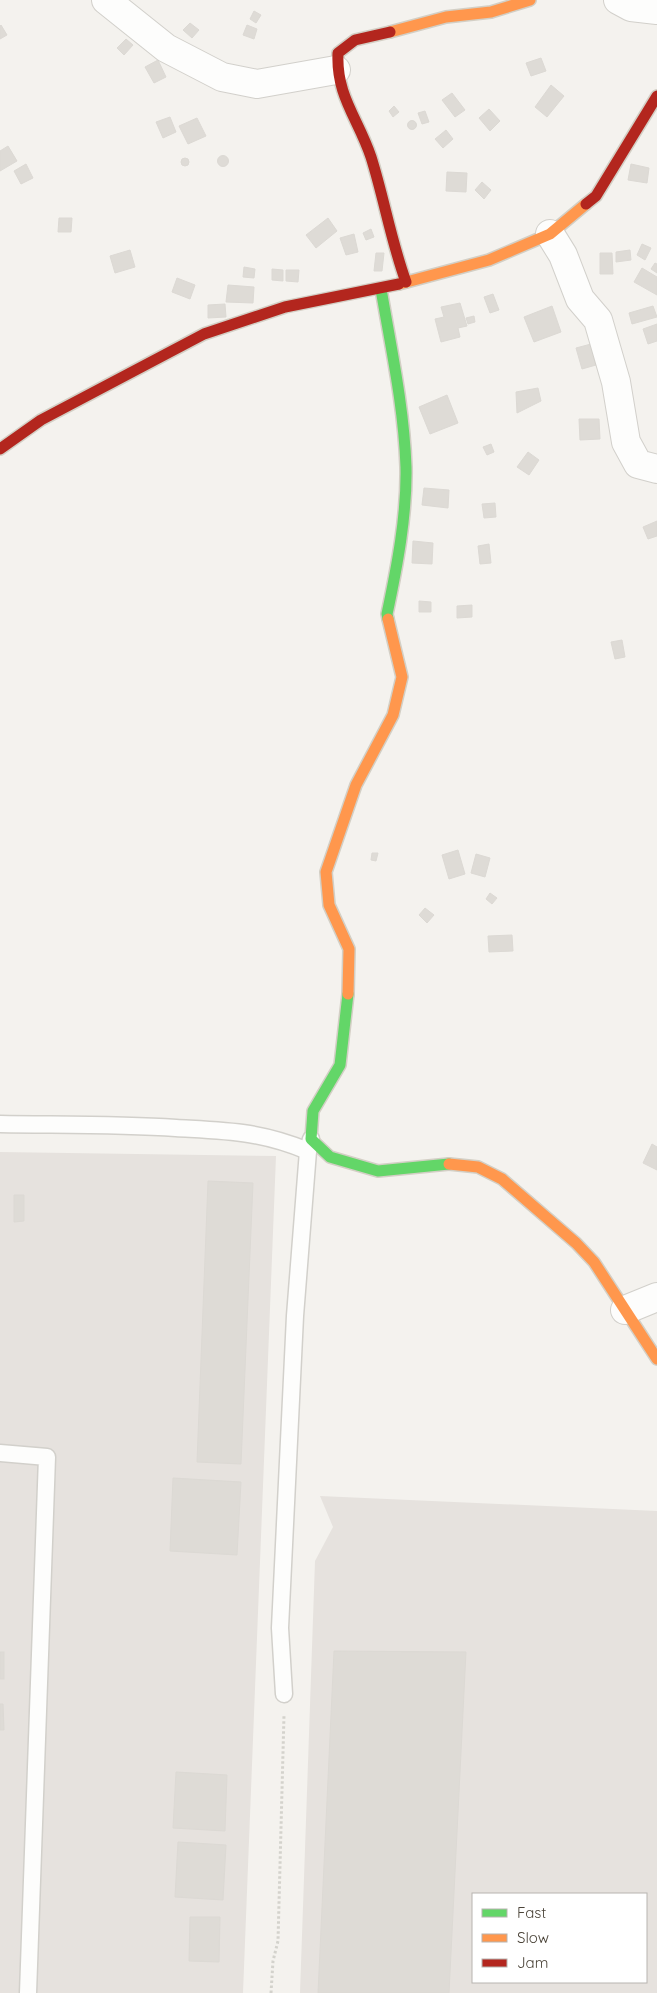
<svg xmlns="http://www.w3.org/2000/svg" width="657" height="1993" font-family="Quicksand,sans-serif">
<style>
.industrial{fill:#e6e2de;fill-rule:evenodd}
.building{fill:#dedbd6;stroke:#dcd9d4}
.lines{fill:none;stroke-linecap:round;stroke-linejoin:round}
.lane-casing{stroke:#d2d0cb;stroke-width:19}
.street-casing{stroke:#d2d0cb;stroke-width:30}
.fast-casing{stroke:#d3cfc5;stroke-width:14}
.slow-casing{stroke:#d3cfc5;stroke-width:14}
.jam-casing{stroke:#d3cfc5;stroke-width:14}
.path{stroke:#d3d2cc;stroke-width:3;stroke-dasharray:2.5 2.5;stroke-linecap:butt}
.lane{stroke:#fdfdfc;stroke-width:16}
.street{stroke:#fdfdfc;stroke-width:28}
.fast{stroke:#63d668;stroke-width:11}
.slow{stroke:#ff974d;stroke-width:11}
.jam{stroke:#b3261e;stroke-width:11}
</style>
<rect width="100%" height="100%" fill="#f4f2ee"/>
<g class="industrial">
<path d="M 0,1152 L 276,1156 L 243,1993 L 0,1993 Z"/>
<path d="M 320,1496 L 657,1511 L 657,1993 L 300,1993 L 315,1561 L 333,1527 ZM 473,1894 L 646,1894 L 646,1982 L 473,1982 Z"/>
</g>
<g class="building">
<path d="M 254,11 L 261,15 L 256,23 L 250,19 Z"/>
<path d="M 190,23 L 199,30 L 192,38 L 183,30 Z"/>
<path d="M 1,25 L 7,35 L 0,39 L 0,26 Z"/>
<path d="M 247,25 L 257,29 L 254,39 L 243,35 Z"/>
<path d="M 126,39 L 133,45 L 124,55 L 117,48 Z"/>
<path d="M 541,58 L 546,71 L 531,76 L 526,63 Z"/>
<path d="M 158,60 L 166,77 L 154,83 L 145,67 Z"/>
<path d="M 551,85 L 564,96 L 547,117 L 535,107 Z"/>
<path d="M 452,93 L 465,110 L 455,117 L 442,100 Z"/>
<path d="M 394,106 L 399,112 L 393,117 L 389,111 Z"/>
<path d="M 489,109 L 500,121 L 490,131 L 479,118 Z"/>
<path d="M 425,111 L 429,122 L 422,124 L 418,113 Z"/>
<path d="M 170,117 L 176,132 L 163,138 L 156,122 Z"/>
<path d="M 197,118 L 206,136 L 188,144 L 179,126 Z"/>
<circle cx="412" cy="125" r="4.5"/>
<path d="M 446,130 L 453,139 L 443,148 L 435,139 Z"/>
<path d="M 8,146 L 17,161 L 0,171 L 0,151 Z"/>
<circle cx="223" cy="161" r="5.5"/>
<circle cx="185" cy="162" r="4"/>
<path d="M 26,164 L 33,178 L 21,184 L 14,171 Z"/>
<path d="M 631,164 L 649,168 L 647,183 L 628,180 Z"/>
<path d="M 447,172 L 467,173 L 466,192 L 446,191 Z"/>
<path d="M 482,182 L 491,190 L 484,199 L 475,190 Z"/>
<path d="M 59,218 L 72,218 L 71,232 L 58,232 Z"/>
<path d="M 328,218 L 337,231 L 316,248 L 306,235 Z"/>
<path d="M 371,229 L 374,237 L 366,240 L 363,233 Z"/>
<path d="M 354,234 L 358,252 L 346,255 L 340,238 Z"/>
<path d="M 642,244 L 651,248 L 645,260 L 637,255 Z"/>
<path d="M 130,250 L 135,267 L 115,273 L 110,256 Z"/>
<path d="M 630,250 L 631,260 L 616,262 L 616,252 Z"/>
<path d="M 376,253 L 384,253 L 382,271 L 374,271 Z"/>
<path d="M 600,253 L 612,253 L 613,274 L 600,274 Z"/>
<path d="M 655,263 L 657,264 L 657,273 L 651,269 Z"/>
<path d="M 244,267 L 255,269 L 254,278 L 243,277 Z"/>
<path d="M 642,268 L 657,277 L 657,295 L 634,282 Z"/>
<path d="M 272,269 L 283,270 L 283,281 L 272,280 Z"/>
<path d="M 286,270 L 299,270 L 298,282 L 286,281 Z"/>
<path d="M 177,278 L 195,285 L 190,299 L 172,292 Z"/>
<path d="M 228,285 L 254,287 L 253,303 L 226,302 Z"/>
<path d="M 493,294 L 499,310 L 490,313 L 484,297 Z"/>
<path d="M 460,303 L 467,326 L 458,328 L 460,337 L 441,342 L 435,319 L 444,317 L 441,307 Z"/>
<path d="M 225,304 L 226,317 L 208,318 L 208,305 Z"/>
<path d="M 552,306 L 561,332 L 534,342 L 524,317 Z"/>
<path d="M 653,306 L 657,317 L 632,324 L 629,313 Z"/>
<path d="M 474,316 L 475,322 L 468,324 L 466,318 Z"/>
<path d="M 657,324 L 657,341 L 648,344 L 643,329 Z"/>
<path d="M 591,344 L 596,365 L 582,369 L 576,348 Z"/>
<path d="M 538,388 L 541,401 L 517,413 L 516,392 Z"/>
<path d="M 447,395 L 458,423 L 430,434 L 419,407 Z"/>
<path d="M 579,419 L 599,419 L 600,439 L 580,440 Z"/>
<path d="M 491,444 L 494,452 L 487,455 L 483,447 Z"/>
<path d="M 528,452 L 539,460 L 529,475 L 517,467 Z"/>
<path d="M 424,488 L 449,490 L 448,508 L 422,505 Z"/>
<path d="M 495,503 L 496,517 L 484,518 L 482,504 Z"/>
<path d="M 657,521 L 657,536 L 648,539 L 643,527 Z"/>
<path d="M 413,541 L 433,543 L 432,564 L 412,563 Z"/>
<path d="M 489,544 L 491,563 L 480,564 L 478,546 Z"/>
<path d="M 419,601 L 431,602 L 431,612 L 419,612 Z"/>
<path d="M 472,605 L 472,617 L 457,618 L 457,606 Z"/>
<path d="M 622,640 L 625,657 L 615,659 L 611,642 Z"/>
<path d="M 458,850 L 465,874 L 449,879 L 442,855 Z"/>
<path d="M 372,853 L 378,853 L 376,861 L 371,860 Z"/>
<path d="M 476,854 L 490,858 L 485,877 L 471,873 Z"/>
<path d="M 490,893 L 497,898 L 492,904 L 486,899 Z"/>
<path d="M 425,908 L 434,915 L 427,923 L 419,915 Z"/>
<path d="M 512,935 L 513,951 L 489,952 L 488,936 Z"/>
<path d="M 652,1144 L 657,1147 L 657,1170 L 643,1163 Z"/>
<path d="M 208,1181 L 253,1183 L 241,1464 L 197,1462 Z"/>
<path d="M 14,1195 L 24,1195 L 24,1221 L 14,1222 Z"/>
<path d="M 173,1478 L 241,1482 L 237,1555 L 170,1551 Z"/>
<path d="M 334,1651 L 466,1652 L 449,1993 L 318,1993 Z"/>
<rect x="0" y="1652" width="4" height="27"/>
<path d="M 0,1704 L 3,1704 L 4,1730 L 0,1730 Z"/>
<path d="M 176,1772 L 227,1775 L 225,1831 L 173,1828 Z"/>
<path d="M 178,1842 L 226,1845 L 223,1900 L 175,1897 Z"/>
<path d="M 190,1917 L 220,1917 L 219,1962 L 189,1961 Z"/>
</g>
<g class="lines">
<defs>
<g id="lane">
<path d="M 0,1124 C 59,1125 118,1124 176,1128 C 227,1131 260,1131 308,1151"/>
<path d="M 0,1453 L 47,1457 L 28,1993"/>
<path d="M 284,1694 L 280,1628 L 295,1316 L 308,1151 L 311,1139"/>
</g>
<g id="street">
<path d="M 106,0 L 166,48 L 222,77 L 257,84 L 336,70"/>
<path d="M 618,0 L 631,7 L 657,10"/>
<path d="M 550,234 L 563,255 L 580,299 L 598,320 L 616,382 L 626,442 L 638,464 L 657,469"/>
<path d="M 625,1310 L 657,1297"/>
</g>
<g id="fast">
<path d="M 381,289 C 391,348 404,407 406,467 C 407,515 397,567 387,614 L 388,619"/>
<path d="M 348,994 L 340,1065 L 313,1111 L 311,1139 L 330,1157 L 378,1171 L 449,1164"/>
</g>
<g id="slow">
<path d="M 390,32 L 446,17 L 491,12 L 530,0"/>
<path d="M 399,284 L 489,260 L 550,234 L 586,204"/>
<path d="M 348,994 L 349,949 L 329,905 L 326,872 L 356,785 L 393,715 L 402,677 L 388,619"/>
<path d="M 449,1164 L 478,1167 L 502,1179 L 576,1243 L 594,1262 L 657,1359"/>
</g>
<g id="jam">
<path d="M 390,32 L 355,40 L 338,53 C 336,96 358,118 371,157 C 384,198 391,241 406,282"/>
<path d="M 586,204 L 596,196 L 657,96"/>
<path d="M 0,449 L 41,420 L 204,334 L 285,307 L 399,284"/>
</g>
</defs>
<use href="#lane" class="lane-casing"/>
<use href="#street" class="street-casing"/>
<use href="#fast" class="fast-casing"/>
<use href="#slow" class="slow-casing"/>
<use href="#jam" class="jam-casing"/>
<path class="path" d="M 271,1993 L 273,1961 L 278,1941 L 284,1715"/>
<use href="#lane" class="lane"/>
<use href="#street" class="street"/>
<use href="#fast" class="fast"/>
<use href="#slow" class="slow"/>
<use href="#jam" class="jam"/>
</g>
<rect x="472" y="1893" width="175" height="90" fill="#ffffff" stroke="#b7b4b0"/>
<rect x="482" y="1909" width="25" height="8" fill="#63d668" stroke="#b7b4b0"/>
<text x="517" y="1918" font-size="15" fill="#4b4439">Fast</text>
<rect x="482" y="1934" width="25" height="8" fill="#ff974d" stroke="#b7b4b0"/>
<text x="517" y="1943" font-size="15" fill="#4b4439">Slow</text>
<rect x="482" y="1959" width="25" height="8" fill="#b3261e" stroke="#b7b4b0"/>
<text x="517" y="1968" font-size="15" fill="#4b4439">Jam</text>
</svg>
